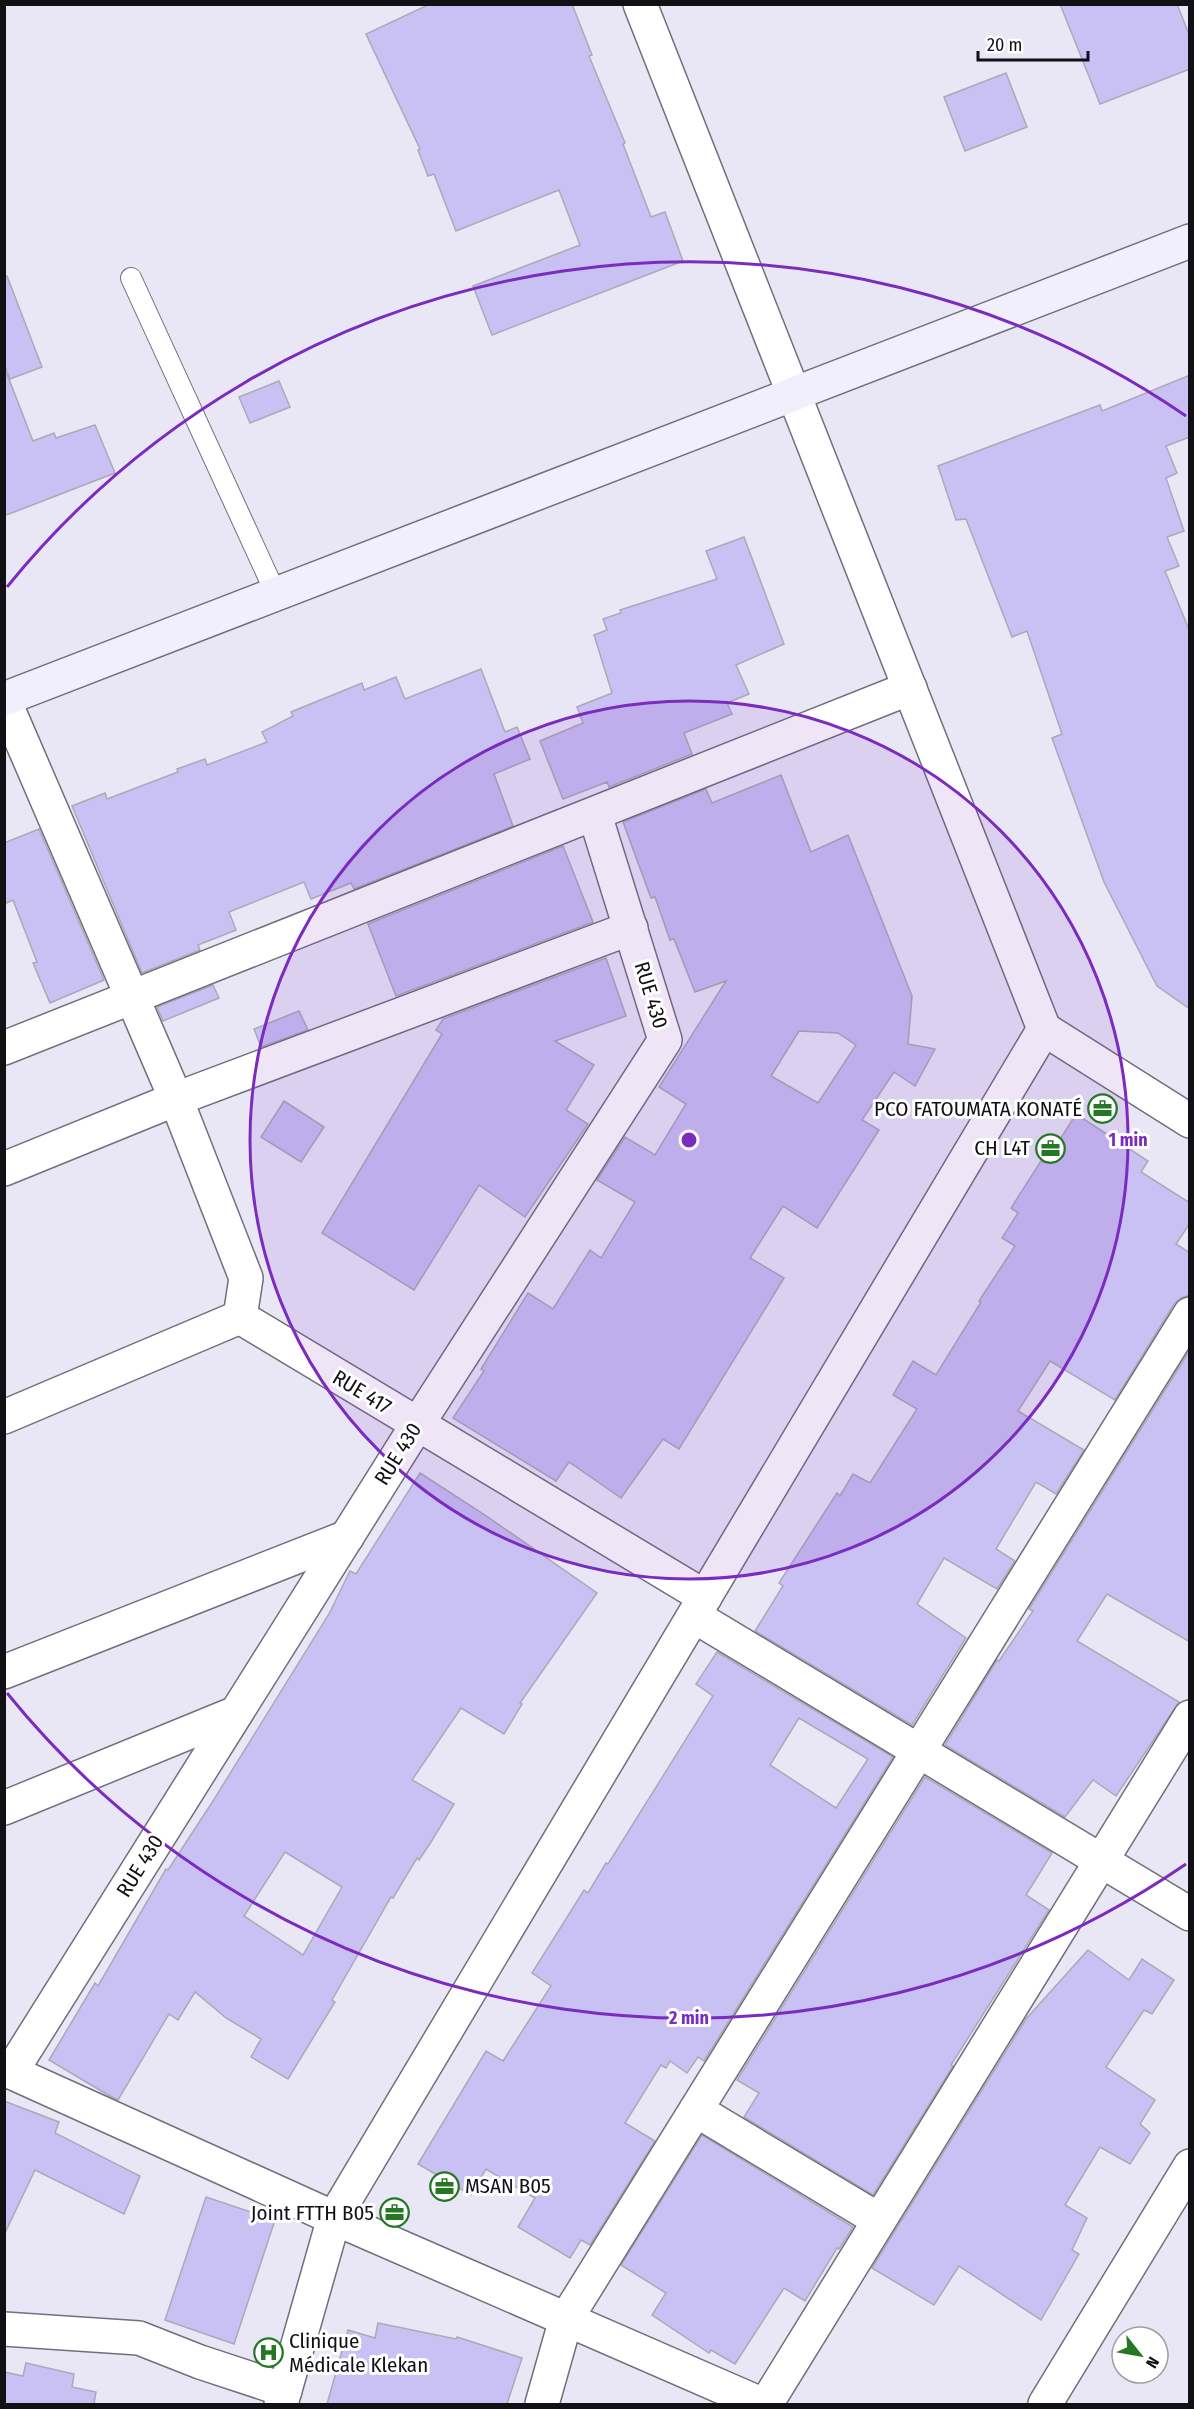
<svg xmlns="http://www.w3.org/2000/svg" width="1194" height="2409" font-family="'Fira Sans Condensed',sans-serif">
<style>
.building{fill:#c9c0f3;stroke:#aba9b7;stroke-width:1.5;fill-rule:evenodd}
.lines{fill:none;stroke-linecap:round;stroke-linejoin:round}
.lane-casing{stroke:#716f7c;stroke-width:22}
.street-casing{stroke:#716f7c;stroke-width:36}
.secondary-casing{stroke:#716f7c;stroke-width:36}
.lane{stroke:#fff;stroke-width:20}
.street{stroke:#fff;stroke-width:33}
.secondary{stroke:#f2effd;stroke-width:33}
.ring{fill:none;stroke:#7b2cbf;stroke-width:3}
.labels{text-anchor:middle;stroke-width:6;stroke-linejoin:round;paint-order:stroke}
.street-label{font-size:21px;fill:#111015;stroke:#fff}
.poi-label{font-size:21px;fill:#111015;stroke:#fff;text-anchor:end}
.centre{fill:#7b2cbf;stroke:#fff;stroke-width:3}
.ring-label{font-size:18px;text-anchor:middle;font-weight:bold;fill:#7b2cbf;stroke:#fff;stroke-width:6;stroke-linejoin:round;paint-order:stroke}
</style>
<rect width="100%" height="100%" fill="#e9e7f6"/>
<g class="building">
<path d="M 430,4 L 572,4 L 592,55 L 589,56 L 625,143 L 623,144 L 651,217 L 665,212 L 683,261 L 492,335 L 473,286 L 580,245 L 559,190 L 456,231 L 434,174 L 428,176 L 418,150 L 420,149 L 366,34 Z"/>
<path d="M 1060,4 L 1177,4 L 1190,37 L 1190,69 L 1100,104 Z"/>
<path d="M 1006,73 L 1027,127 L 965,151 L 944,97 Z"/>
<path d="M 4,276 L 7,276 L 42,367 L 10,379 L 4,364 Z"/>
<path d="M 4,374 L 7,374 L 33,441 L 54,433 L 56,438 L 95,425 L 115,473 L 4,516 Z"/>
<path d="M 1190,375 L 1190,437 L 1166,446 L 1177,473 L 1166,478 L 1184,531 L 1167,537 L 1179,566 L 1165,571 L 1190,632 L 1190,1009 L 1157,986 L 1104,882 L 1052,738 L 1062,734 L 1027,631 L 1012,637 L 966,519 L 956,520 L 938,466 L 1100,405 L 1102,411 Z"/>
<path d="M 279,381 L 290,407 L 250,423 L 239,397 Z"/>
<path d="M 744,537 L 784,644 L 736,665 L 749,694 L 727,703 L 732,714 L 684,733 L 692,754 L 609,787 L 607,782 L 563,799 L 540,741 L 583,723 L 577,707 L 612,693 L 594,635 L 607,630 L 603,619 L 621,613 L 620,610 L 717,579 L 706,551 Z"/>
<path d="M 481,669 L 505,732 L 517,727 L 530,759 L 494,774 L 513,826 L 354,889 L 351,883 L 311,899 L 304,882 L 229,912 L 236,930 L 198,945 L 200,950 L 142,973 L 72,806 L 105,793 L 107,799 L 178,772 L 177,769 L 205,759 L 207,765 L 267,742 L 262,732 L 293,716 L 291,712 L 362,683 L 364,690 L 396,677 L 405,699 Z"/>
<path d="M 781,775 L 811,852 L 848,835 L 912,996 L 908,1044 L 935,1049 L 915,1086 L 894,1072 L 862,1120 L 879,1130 L 817,1228 L 783,1206 L 750,1258 L 784,1278 L 679,1449 L 663,1439 L 621,1498 L 569,1462 L 556,1481 L 453,1418 L 484,1371 L 481,1369 L 528,1293 L 553,1309 L 590,1250 L 601,1258 L 635,1202 L 597,1180 L 625,1137 L 655,1155 L 686,1104 L 659,1087 L 726,981 L 695,992 L 674,939 L 670,940 L 655,897 L 651,898 L 623,822 L 706,789 L 712,803 ZM 799,1031 L 838,1033 L 856,1045 L 818,1103 L 771,1076 Z"/>
<path d="M 39,829 L 104,980 L 50,1003 L 33,963 L 37,962 L 13,900 L 4,904 L 4,843 Z"/>
<path d="M 563,846 L 593,922 L 396,996 L 368,924 Z"/>
<path d="M 606,958 L 626,1016 L 555,1041 L 594,1065 L 566,1110 L 588,1124 L 525,1217 L 479,1185 L 414,1290 L 322,1233 L 442,1034 L 436,1030 L 443,1019 Z"/>
<path d="M 213,985 L 219,998 L 163,1021 L 157,1007 Z"/>
<path d="M 299,1011 L 308,1030 L 261,1047 L 254,1029 Z"/>
<path d="M 284,1101 L 324,1127 L 301,1162 L 261,1137 Z"/>
<path d="M 1076,1114 L 1148,1161 L 1141,1172 L 1190,1203 L 1190,1223 L 1176,1244 L 1190,1253 L 1190,1295 L 1181,1298 L 1174,1304 L 1115,1400 L 1050,1361 L 1018,1411 L 1084,1450 L 1056,1494 L 1036,1482 L 996,1549 L 1015,1561 L 997,1589 L 944,1558 L 917,1604 L 966,1638 L 912,1725 L 755,1631 L 783,1586 L 779,1583 L 837,1493 L 840,1496 L 853,1474 L 870,1483 L 917,1409 L 893,1395 L 913,1361 L 936,1375 L 981,1302 L 979,1301 L 1015,1246 L 1002,1238 L 1018,1213 L 1011,1208 L 1041,1161 L 1045,1163 Z"/>
<path d="M 1190,1350 L 1190,1642 L 1107,1594 L 1077,1641 L 1179,1702 L 1116,1796 L 1093,1780 L 1065,1817 L 945,1745 L 997,1660 L 999,1661 L 1033,1611 L 1029,1609 Z"/>
<path d="M 420,1473 L 485,1515 L 597,1593 L 520,1703 L 522,1704 L 504,1734 L 461,1708 L 412,1780 L 454,1804 L 431,1842 L 419,1860 L 417,1858 L 393,1898 L 391,1897 L 332,2000 L 335,2002 L 288,2079 L 251,2057 L 261,2039 L 226,2018 L 195,1992 L 178,2020 L 169,2014 L 118,2100 L 108,2095 L 49,2060 L 95,1983 L 98,1986 L 166,1869 L 168,1870 L 213,1801 L 329,1614 L 350,1571 L 356,1574 ZM 285,1852 L 342,1887 L 303,1955 L 244,1916 Z"/>
<path d="M 717,1652 L 893,1757 L 704,2061 L 698,2057 L 687,2073 L 670,2061 L 666,2068 L 661,2065 L 625,2123 L 655,2141 L 590,2245 L 581,2240 L 570,2258 L 518,2227 L 535,2198 L 486,2169 L 471,2195 L 418,2164 L 486,2051 L 503,2061 L 551,1986 L 532,1973 L 584,1890 L 588,1893 L 606,1863 L 608,1864 L 713,1696 L 696,1684 ZM 799,1718 L 868,1759 L 836,1808 L 770,1765 Z"/>
<path d="M 925,1777 L 1052,1853 L 1026,1895 L 1049,1910 L 951,2065 L 953,2066 L 873,2195 L 744,2117 L 759,2093 L 737,2080 Z"/>
<path d="M 1088,1950 L 1129,1980 L 1142,1959 L 1174,1980 L 1152,2014 L 1144,2010 L 1106,2067 L 1155,2100 L 1140,2124 L 1150,2133 L 1130,2164 L 1100,2147 L 1065,2205 L 1087,2218 L 1072,2250 L 1079,2254 L 1041,2320 L 959,2266 L 934,2305 L 872,2268 L 1026,2019 Z"/>
<path d="M 4,2101 L 59,2122 L 55,2133 L 140,2176 L 124,2214 L 35,2170 L 4,2235 Z"/>
<path d="M 702,2135 L 853,2227 L 839,2249 L 837,2248 L 805,2301 L 784,2288 L 735,2364 L 711,2350 L 709,2353 L 652,2315 L 666,2293 L 621,2265 Z"/>
<path d="M 206,2197 L 275,2220 L 234,2344 L 165,2320 Z"/>
<path d="M 378,2323 L 456,2339 L 457,2337 L 522,2358 L 507,2404 L 327,2404 L 348,2330 L 375,2338 Z"/>
<path d="M 26,2363 L 74,2374 L 72,2387 L 96,2392 L 94,2404 L 4,2404 L 4,2372 L 23,2376 Z"/>
</g>
<g class="lines">
<defs>
<path id="lane" d="M 131,278 L 276,594"/>
<g id="street">
<path d="M 640,4 L 1044,1029 L 1190,1121"/>
<path d="M 4,700 L 176,1099 L 246,1278 L 240,1317"/>
<path d="M 4,1048 L 910,688"/>
<path d="M 4,1169 L 176,1099 L 631,928"/>
<path d="M 4,1417 L 240,1317 L 705,1597"/>
<path d="M 694,1616 L 1190,1914"/>
<path d="M 4,1672 L 347,1537"/>
<path d="M 4,1808 L 236,1713"/>
<path d="M 4,2071 L 11,2072 L 334,2218 L 761,2404"/>
<path d="M 11,2072 L 417,1425 L 665,1040 L 595,815"/>
<path d="M 696,2110 L 879,2220"/>
<path d="M 4,2329 L 139,2338 L 200,2362 L 285,2390"/>
<path d="M 281,2404 L 334,2218 L 1044,1029"/>
<path d="M 542,2404 L 566,2319 L 1190,1314"/>
<path d="M 766,2404 L 1190,1717"/>
<path d="M 1045,2404 L 1190,2166"/>
</g>
<path id="secondary" d="M 4,699 L 1190,241"/>
</defs>
<use href="#lane" class="lane-casing"/>
<use href="#street" class="street-casing"/>
<use href="#secondary" class="secondary-casing"/>
<use href="#lane" class="lane"/>
<use href="#street" class="street"/>
<use href="#secondary" class="secondary"/>
</g>
<circle cx="689" cy="1140" r="439" fill="#7b2cbf" fill-opacity=".12"/>
<g class="ring">
<circle cx="689" cy="1140" r="439"/>
<path d="M1186 1864A878 878 0 0 1 7 1693M7 587A878 878 0 0 1 1186 416"/>
</g>
<defs>
<symbol id="office-ring" viewBox="-11 -11 22 22"><circle r="9.5" fill="#fff" stroke="#247823" stroke-width="1.5"/><path d="M-6-3h4V-5.5h4V-3h4V5H-6ZM-1-4.5V-3h2v-1.5ZM-6 0V1H6V0Z" fill="#247823"/></symbol>
<symbol id="hospital-ring" viewBox="-11 -11 22 22"><circle r="9.5" fill="#fff" stroke="#247823" stroke-width="1.5"/><path d="M-5-5h3v3.5h4V-5h3V5h-3V1.5h-4V5h-3Z" fill="#247823"/></symbol>
</defs>
<g fill-rule="evenodd">
<use href="#office-ring" x="1086" y="1092" width="33" height="33"/>
<use href="#office-ring" x="1034" y="1132" width="33" height="33"/>
<use href="#office-ring" x="428" y="2170" width="33" height="33"/>
<use href="#office-ring" x="378" y="2196" width="33" height="33"/>
<use href="#hospital-ring" x="252" y="2336" width="33" height="33"/>
</g>
<g class="labels">
<g class="street-label">
<text transform="translate(651 995) rotate(73)" y="7">RUE 430</text>
<text transform="translate(362 1392) rotate(31)" y="7">RUE 417</text>
<text transform="translate(398 1454) rotate(-58)" y="7">RUE 430</text>
<text transform="translate(140 1866) rotate(-58)" y="7">RUE 430</text>
</g>
<g class="poi-label">
<text x="1082" y="1116">PCO FATOUMATA KONATÉ</text>
<text x="1030" y="1155">CH L4T</text>
<text x="465" y="2193" text-anchor="start">MSAN B05</text>
<text x="374" y="2220">Joint FTTH B05</text>
<text x="289" y="2348" text-anchor="start">Clinique<tspan x="289" dy="24">Médicale Klekan</tspan></text>
</g>
</g>
<circle cx="689" cy="1140" r="9" class="centre"/>
<g class="ring-label">
<text x="1128" y="1146">1 min</text>
<text x="689" y="2024">2 min</text>
</g>
<rect width="1194" height="2409" fill="none" stroke="#111015" stroke-width="12"/>
<g transform="translate(1140 2355) rotate(121)"><circle r="28" fill="#ffffff" stroke="#a09fa1" stroke-width="1.5"/>
<path d="M0-4.5L10 22L0 15L-10 22Z" fill="#247823"/>
<text y="-9" font-size="16" font-weight="bold" text-anchor="middle" fill="#111015">N</text>
</g>
<path d="M978 51v9h110v-9" fill="none" stroke="#111015" stroke-width="3"/>
<text x="987" y="51" font-size="18" fill="#111015" stroke="#ffffff" stroke-width="4.5" paint-order="stroke">20 m</text>
</svg>
